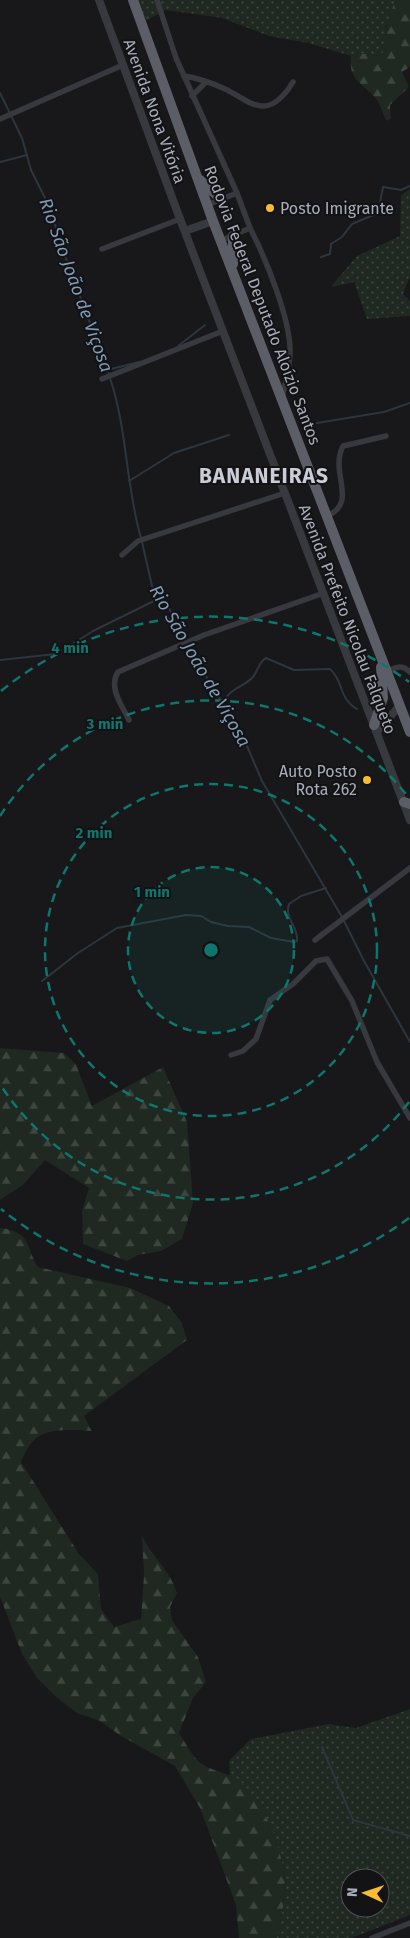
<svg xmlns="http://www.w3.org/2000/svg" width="410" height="1938" font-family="'Fira Sans',sans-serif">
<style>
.grass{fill:url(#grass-dots);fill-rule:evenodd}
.forest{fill:url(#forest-firs)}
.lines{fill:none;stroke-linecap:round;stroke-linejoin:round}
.stream{stroke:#2d363e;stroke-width:2}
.minor{stroke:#38393f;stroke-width:5.5}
.tertiary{stroke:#38393f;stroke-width:8}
.trunk{stroke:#5c5e67;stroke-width:10}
.ring{fill:none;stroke:#0f766e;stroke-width:2.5;stroke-dasharray:9 6}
.poi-dot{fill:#f8bb31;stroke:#131215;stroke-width:2}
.labels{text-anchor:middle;stroke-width:4;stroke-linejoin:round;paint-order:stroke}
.street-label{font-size:16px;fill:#a9aeba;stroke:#131215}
.poi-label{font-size:16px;fill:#a9aeba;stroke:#131215;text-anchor:start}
.water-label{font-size:18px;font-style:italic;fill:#7f9bb6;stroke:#131215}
.district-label{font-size:21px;font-weight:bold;letter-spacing:1px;fill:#cacdd6;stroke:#131215}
.centre{fill:#0f766e;stroke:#131215;stroke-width:2.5}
.ring-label{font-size:15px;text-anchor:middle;font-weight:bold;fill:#0f766e;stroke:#131215;stroke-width:4;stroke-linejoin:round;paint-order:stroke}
</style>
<defs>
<pattern id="grass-dots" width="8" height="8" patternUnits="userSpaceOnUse" patternTransform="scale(1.25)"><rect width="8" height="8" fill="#1f2821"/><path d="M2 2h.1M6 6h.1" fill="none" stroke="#3d453f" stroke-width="1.8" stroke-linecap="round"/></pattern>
<pattern id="forest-firs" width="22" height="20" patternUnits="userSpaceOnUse" patternTransform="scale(1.25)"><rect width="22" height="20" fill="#1f2821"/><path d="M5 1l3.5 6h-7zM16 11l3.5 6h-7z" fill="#3d453f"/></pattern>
</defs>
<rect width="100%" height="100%" fill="#18171a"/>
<g class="grass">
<path d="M 133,0 L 395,0 L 392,14 L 386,27 L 387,49 L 379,56 L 359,53 L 351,56 L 308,43 L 269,36 L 222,18 L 166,10 L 142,23 Z"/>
<path d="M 410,189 L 410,276 L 403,294 L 410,301 L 410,316 L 367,319 L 354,282 L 332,287 L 333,284 L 357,256 L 400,236 L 401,195 Z"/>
<path d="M 410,1709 L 410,1915 L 352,1938 L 276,1938 C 282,1922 287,1886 284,1870 C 277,1837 260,1793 230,1776 L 229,1761 L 251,1739 L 329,1724 L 356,1728 ZM 350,1878 L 380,1878 L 380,1908 L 350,1908 Z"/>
</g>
<g class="forest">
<path d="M 395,0 L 410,0 L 410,67 L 402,72 L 409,87 L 390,105 L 391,118 L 387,121 C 382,114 381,105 376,99 C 363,82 348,82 351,56 L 359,53 L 379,56 L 387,49 L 383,39 Z"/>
<path d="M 0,1048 L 64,1053 L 76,1064 L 92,1106 L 163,1067 L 187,1122 L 193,1203 L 182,1239 L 161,1251 L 138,1255 L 127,1261 L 83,1244 L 82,1211 L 89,1188 L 45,1160 L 23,1185 L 0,1200 Z"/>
<path d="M 0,1228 C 32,1232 25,1246 38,1267 L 130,1288 L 169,1306 L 182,1323 L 187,1340 L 84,1416 L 92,1431 C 75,1430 45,1427 33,1441 C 28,1446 24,1455 21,1462 L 79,1554 L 98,1574 L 101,1609 L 114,1627 L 141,1619 L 144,1575 L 142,1535 C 152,1558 169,1568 177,1593 L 170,1607 L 172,1620 L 198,1657 L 206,1682 L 193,1698 L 179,1733 C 185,1742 193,1758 202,1764 C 213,1772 233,1773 243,1784 C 264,1804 278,1842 284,1870 C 287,1886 282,1923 276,1938 L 239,1938 L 236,1905 L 200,1808 L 175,1766 L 121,1736 L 100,1721 L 77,1713 L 56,1697 L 37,1678 L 22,1654 L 0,1597 Z"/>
</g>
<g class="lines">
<g class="stream">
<path d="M 0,93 L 22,138 L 31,170 L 52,212 L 59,240 L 109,374"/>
<path d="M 0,162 L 27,155"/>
<path d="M 321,257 L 330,254 L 331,244 L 342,237 L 352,224 L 378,213 L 383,187 L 401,190 L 410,186"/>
<path d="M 178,346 L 205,325"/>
<path d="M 107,370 L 139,362"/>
<path d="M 110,378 C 127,428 126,487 141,538"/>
<path d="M 317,423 L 384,412 L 410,403"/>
<path d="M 129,481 L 174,453 L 229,435"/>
<path d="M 142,542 L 152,586 L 169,608 L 183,638 L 244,739 L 262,781 L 342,917"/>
<path d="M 0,660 L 56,654 L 93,631 L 162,597"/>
<path d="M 223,705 C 227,689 242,688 252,678 C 258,672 259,661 266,658 L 294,670 L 330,669 C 344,681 338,698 357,709"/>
<path d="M 344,921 L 364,961 L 410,1042"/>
<path d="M 42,981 L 78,953 L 117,928 L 186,915 L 201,916 L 211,922 L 228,926 L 249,927 L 271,938 L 294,942 L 297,941 C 299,927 284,919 289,904 L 301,896 L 326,888"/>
<path d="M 322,1747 L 353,1820 L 410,1836"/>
</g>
<g class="minor">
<path d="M 157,0 L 176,58 L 237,193 L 250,228 L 220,241"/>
<path d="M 184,76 C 198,78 212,83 225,89 C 237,94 251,107 264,106 C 276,106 288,91 293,82"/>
<path d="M 192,96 L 206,82"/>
<path d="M 0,119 L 123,65"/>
<path d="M 207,205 L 237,193"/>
<path d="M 250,228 C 265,257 291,320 290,352 C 290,368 285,383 282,398"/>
<path d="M 102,249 L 180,219"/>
<path d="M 102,379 L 223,331"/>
<path d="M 327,516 C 359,502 329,473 343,446 L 386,436"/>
<path d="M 122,555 L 138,541 L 285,493"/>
<path d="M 387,671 C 397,667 402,664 410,672"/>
<path d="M 129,720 C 122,705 108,688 118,672 L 204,635 L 324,593"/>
<path d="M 315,940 L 410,868"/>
<path d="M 231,1055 L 243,1051 L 256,1039 L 270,1000 L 293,984 L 316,961 L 327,959 L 352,1001 L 377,1062 L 410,1118"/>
<path d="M 372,1938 L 410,1923"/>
</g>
<g class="tertiary">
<path d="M 99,0 L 180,219 L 410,820"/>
<path d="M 185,231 L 213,221"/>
<path d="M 377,732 L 400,705"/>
</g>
<g class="trunk">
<path d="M 133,0 L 213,221 L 410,732"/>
<path d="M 200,180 L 221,199"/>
<path d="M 233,236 L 233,264"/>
<path d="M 374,725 L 383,698 L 381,667"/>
<path d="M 404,802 L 410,804"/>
</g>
</g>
<circle cx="211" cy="950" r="83" fill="#0f766e" fill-opacity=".12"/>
<g class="ring">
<circle cx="211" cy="950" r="83"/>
<circle cx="211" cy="950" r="166"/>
<path d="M409 1102A250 250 0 0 1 0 1084M0 816A250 250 0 0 1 409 798"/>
<path d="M409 1218A333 333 0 0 1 1 1209M1 691A333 333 0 0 1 409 682"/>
</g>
<g class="poi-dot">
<circle cx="270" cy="208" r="5"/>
<circle cx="367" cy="780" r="5"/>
</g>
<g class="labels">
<g class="street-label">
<text transform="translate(155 111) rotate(70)" y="6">Avenida Nona Vitória</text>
<text transform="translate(263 305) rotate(69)" y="6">Rodovia Federal Deputado Aloízio Santos</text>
<text transform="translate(348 619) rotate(69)" y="6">Avenida Prefeito Nicolau Falqueto</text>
</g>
<g class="poi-label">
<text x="280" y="214">Posto Imigrante</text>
<text x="357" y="777" text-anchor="end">Auto Posto<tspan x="357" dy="18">Rota 262</tspan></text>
</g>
<g class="water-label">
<text transform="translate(76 285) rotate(70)" y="6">Rio São João de Viçosa</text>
<text transform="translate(200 666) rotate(60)" y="6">Rio São João de Viçosa</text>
</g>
<g class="district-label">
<text x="264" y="483">BANANEIRAS</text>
</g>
</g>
<circle cx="211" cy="950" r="8" class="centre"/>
<g class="ring-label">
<text x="70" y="653">4 min</text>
<text x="105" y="729">3 min</text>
<text x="94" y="838">2 min</text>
<text x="152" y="897">1 min</text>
</g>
<g transform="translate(365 1893) rotate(273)"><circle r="24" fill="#131215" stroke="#4f5057"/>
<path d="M0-4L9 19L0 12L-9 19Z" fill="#f8bb31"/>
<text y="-8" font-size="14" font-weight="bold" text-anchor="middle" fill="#a9aeba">N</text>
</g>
</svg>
